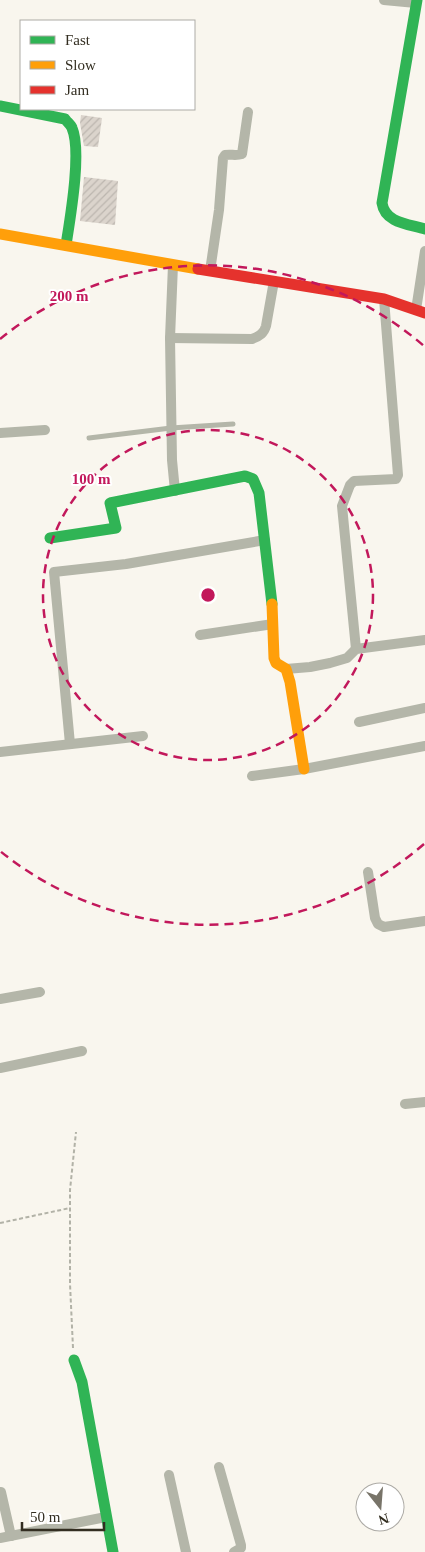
<svg xmlns="http://www.w3.org/2000/svg" width="425" height="1552" font-family="'Times New Roman',serif">
<style>
.building{fill:url(#building-hatch)}
.lines{fill:none;stroke-linecap:round;stroke-linejoin:round}
.path{stroke:#b2b2a7;stroke-width:2;stroke-dasharray:4 2.5;stroke-linecap:butt}
.lane{stroke:#b4b6a9;stroke-width:5}
.street{stroke:#b4b6a9;stroke-width:10}
.fast{stroke:#30b455;stroke-width:11}
.slow{stroke:#ff9f0a;stroke-width:11}
.jam{stroke:#e5322d;stroke-width:11}
.ring{fill:none;stroke:#c2185b;stroke-width:2.5;stroke-dasharray:9 6}
.centre{fill:#c2185b;stroke:#fff;stroke-width:2.5}
.ring-label{font-size:15px;text-anchor:middle;font-weight:bold;fill:#c2185b;stroke:#fff;stroke-width:4;stroke-linejoin:round;paint-order:stroke}
</style>
<defs>
<pattern id="building-hatch" width="6" height="6" patternUnits="userSpaceOnUse" patternTransform="scale(1.25)"><rect width="6" height="6" fill="#dbd4cc"/><path d="M-1 1l2-2M0 6l6-6M5 7l2-2" fill="none" stroke="#bcb6af"/></pattern>
</defs>
<rect width="100%" height="100%" fill="#f9f6ee"/>
<g class="building">
<path d="M 81,115 L 102,118 L 98,147 L 84,146 L 80,123 Z"/>
<path d="M 84,177 L 118,181 L 115,225 L 80,221 Z"/>
</g>
<g class="lines">
<g class="path">
<path d="M 0,1223 L 70,1208"/>
<path d="M 73,1348 L 70,1284 L 70,1190 L 76,1132"/>
</g>
<path class="lane" d="M 89,438 L 171,428 L 233,424"/>
<g class="street">
<path d="M 384,0 L 416,3"/>
<path d="M 173,265 L 170,338 L 172,460 L 175,491"/>
<path d="M 210,271 L 219,210 L 223,158 L 225,155 C 231,154 236,156 242,154 L 248,112"/>
<path d="M 416,310 L 425,251"/>
<path d="M 170,338 L 252,339 C 260,336 264,333 266,326 L 274,281"/>
<path d="M 0,433 L 45,430"/>
<path d="M 200,635 L 273,624"/>
<path d="M 356,649 L 342,506 L 350,485 L 354,481 L 396,479 L 398,475 L 384,299"/>
<path d="M 286,669 L 310,667 L 330,663 L 347,658 L 356,649 L 425,640"/>
<path d="M 359,722 L 425,708"/>
<path d="M 70,744 L 54,572 L 126,564 L 265,540"/>
<path d="M 0,752 L 143,736"/>
<path d="M 252,776 L 304,769 L 425,746"/>
<path d="M 368,872 L 375,918 L 378,924 L 384,927 L 425,921"/>
<path d="M 0,999 L 40,992"/>
<path d="M 0,1068 L 82,1051"/>
<path d="M 405,1104 L 425,1102"/>
<path d="M 219,1467 L 241,1545 L 241,1548 L 234,1552"/>
<path d="M 169,1475 L 186,1552"/>
<path d="M 1,1492 L 11,1536"/>
<path d="M 0,1538 L 106,1517"/>
</g>
<g class="fast">
<path d="M 417,0 L 382,203 C 385,223 408,224 425,229"/>
<path d="M 0,106 L 65,119 C 67,122 71,125 72,128 C 82,151 70,219 66,245"/>
<path d="M 50,538 L 116,528 L 110,503 L 245,476 L 253,479 L 259,493 L 272,604"/>
<path d="M 74,1360 L 82,1382 L 113,1552"/>
</g>
<g class="slow">
<path d="M 0,234 L 198,269"/>
<path d="M 272,604 L 274,658 L 276,663 L 286,669 L 290,682 L 304,769"/>
</g>
<path class="jam" d="M 198,269 L 384,299 L 425,313"/>
</g>
<g class="ring">
<circle cx="208" cy="595" r="165"/>
<path d="M424 844A330 330 0 0 1 0 851M0 339A330 330 0 0 1 424 346"/>
</g>
<circle cx="208" cy="595" r="8" class="centre"/>
<g class="ring-label">
<text x="69" y="301">200 m</text>
<text x="91" y="484">100 m</text>
</g>
<rect x="20" y="20" width="175" height="90" fill="#ffffff" stroke="#adaba6"/>
<rect x="30" y="36" width="25" height="8" fill="#30b455" stroke="#adaba6"/>
<text x="65" y="45" font-size="15" fill="#332e21">Fast</text>
<rect x="30" y="61" width="25" height="8" fill="#ff9f0a" stroke="#adaba6"/>
<text x="65" y="70" font-size="15" fill="#332e21">Slow</text>
<rect x="30" y="86" width="25" height="8" fill="#e5322d" stroke="#adaba6"/>
<text x="65" y="95" font-size="15" fill="#332e21">Jam</text>
<g transform="translate(380 1507) rotate(163)"><circle r="24" fill="#ffffff" stroke="#adaba6"/>
<path d="M0-4L9 19L0 12L-9 19Z" fill="#787469"/>
<text y="-8" font-size="14" font-weight="bold" text-anchor="middle" fill="#332e21">N</text>
</g>
<path d="M22 1522v8h82v-8" fill="none" stroke="#332e21" stroke-width="2.5"/>
<text x="30" y="1522" font-size="15" fill="#332e21" stroke="#ffffff" stroke-width="4" paint-order="stroke">50 m</text>
</svg>
